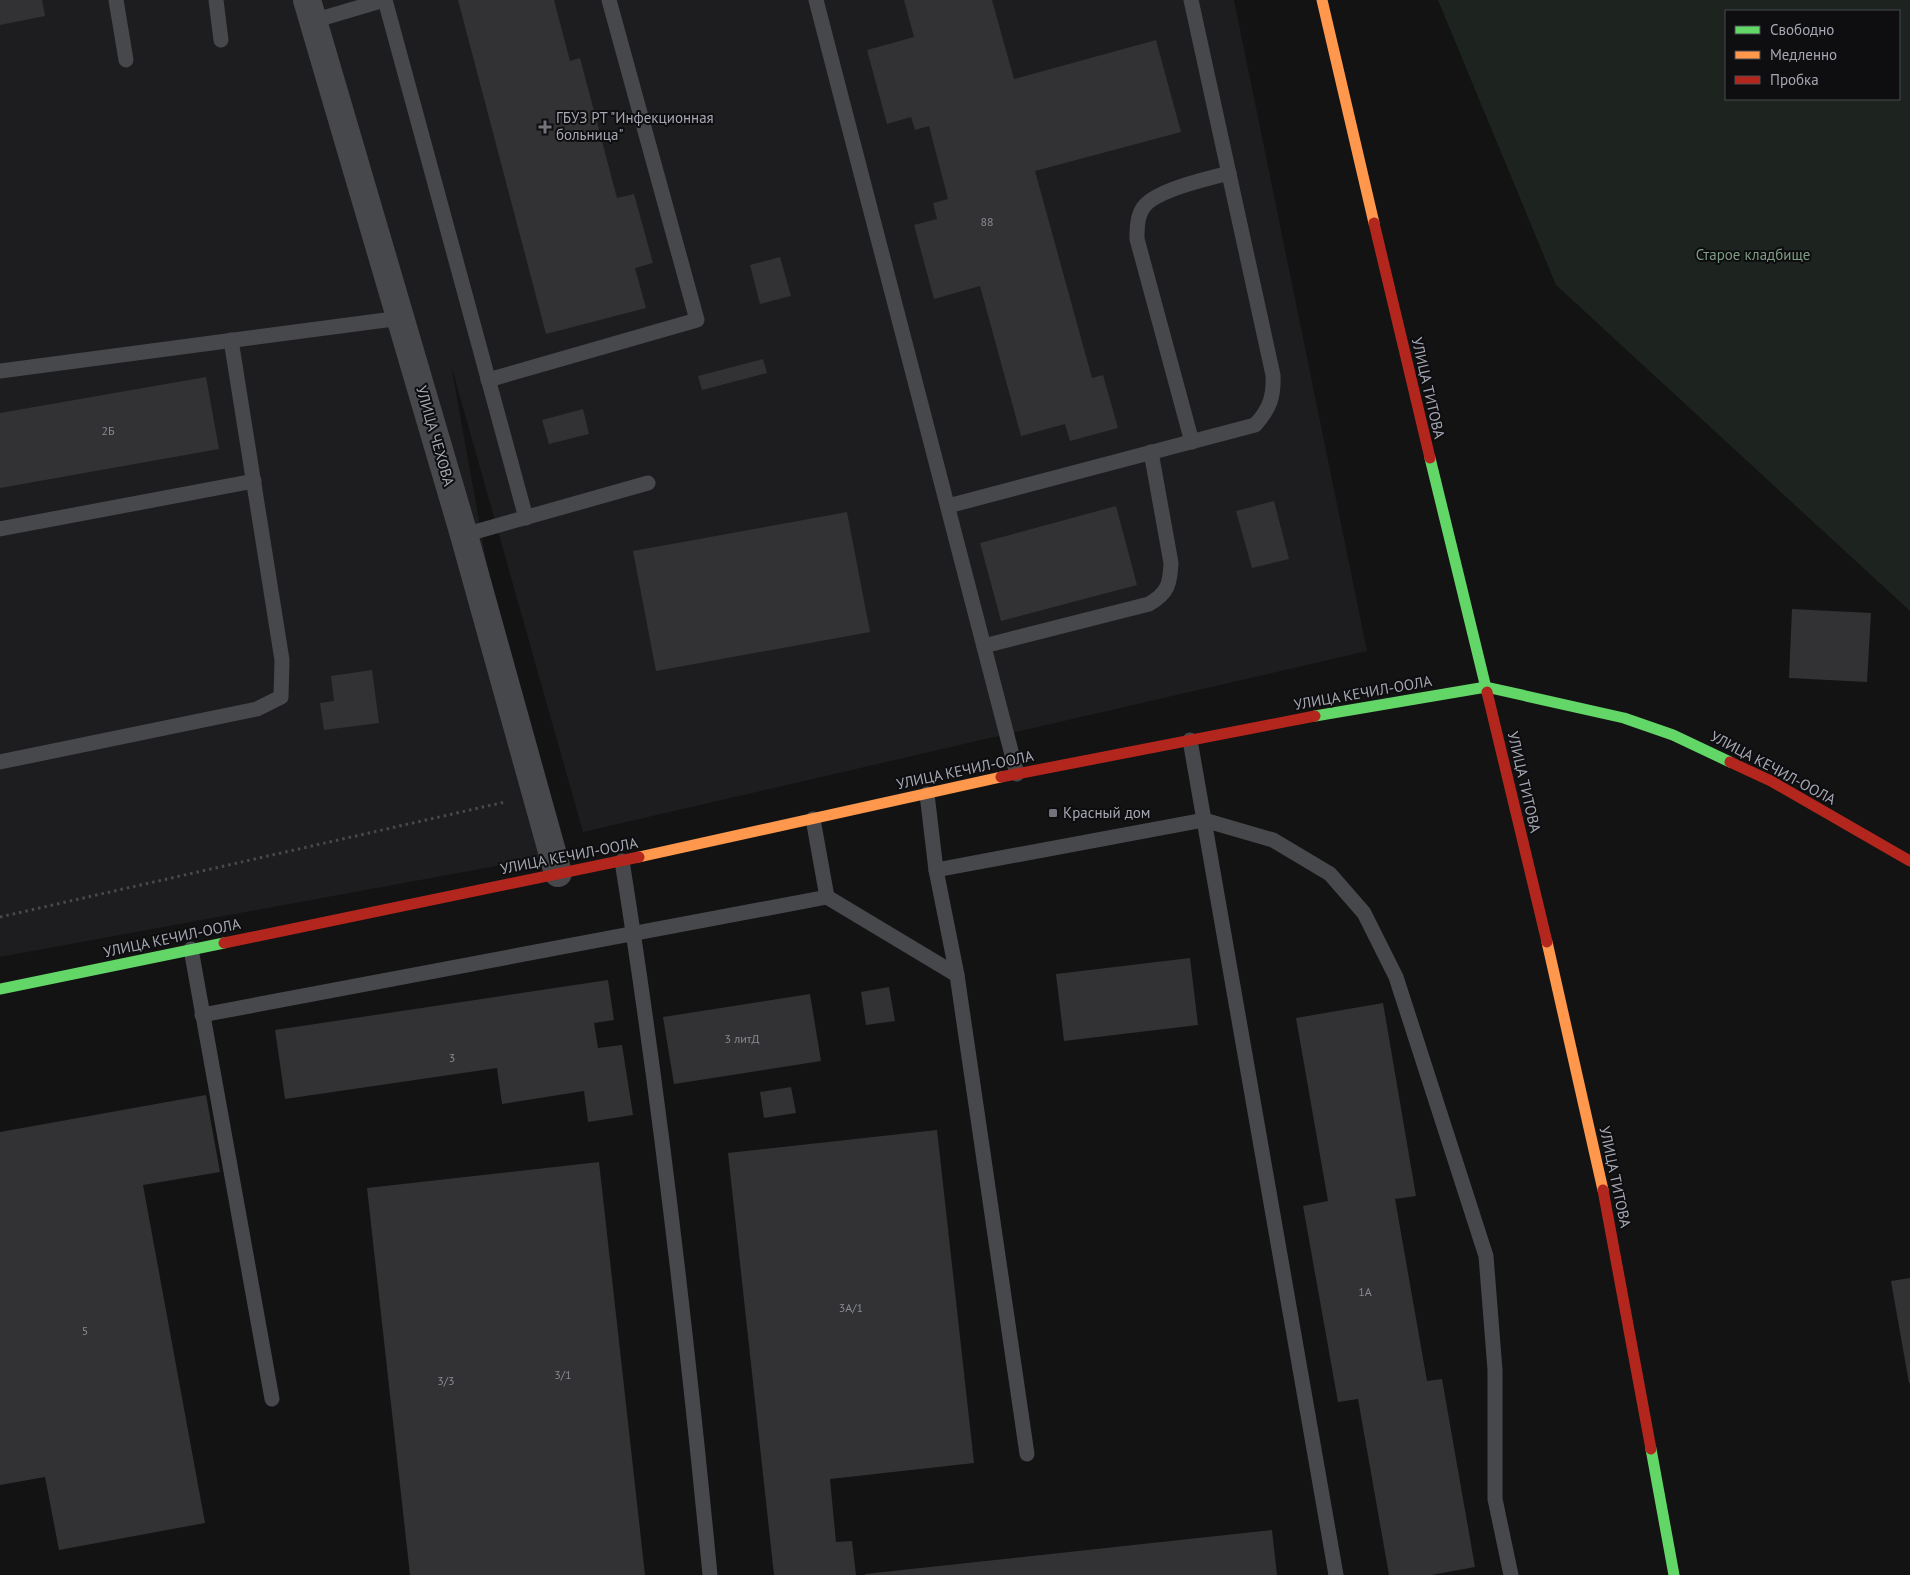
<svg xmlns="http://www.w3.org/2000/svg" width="1910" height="1575" font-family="'PT Sans',sans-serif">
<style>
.built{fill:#1d1d1f}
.green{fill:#1d231f;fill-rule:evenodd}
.building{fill:#323234}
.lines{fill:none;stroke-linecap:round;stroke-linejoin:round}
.path{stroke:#49494d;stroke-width:3;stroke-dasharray:2.5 4;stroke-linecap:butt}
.lane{stroke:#47484c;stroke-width:15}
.street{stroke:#47484c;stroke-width:28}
.fast{stroke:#63d668;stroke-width:11}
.slow{stroke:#ff974d;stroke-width:11}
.jam{stroke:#b3261e;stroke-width:11}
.poi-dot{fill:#72737b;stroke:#0e0d0f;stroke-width:2}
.labels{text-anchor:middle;stroke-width:4;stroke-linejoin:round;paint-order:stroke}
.number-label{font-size:12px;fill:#888a93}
.poi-label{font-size:15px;fill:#a5a7b3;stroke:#0e0d0f;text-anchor:start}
.park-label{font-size:15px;fill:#7d9d85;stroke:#0e0d0f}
.street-label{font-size:15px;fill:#a5a7b3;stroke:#0e0d0f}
</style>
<rect width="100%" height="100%" fill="#131313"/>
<path class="built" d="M 0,0 L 1234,0 L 1367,651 L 583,832 L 451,365 L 540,858 L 0,957 Z"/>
<path class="green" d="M 1438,0 L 1910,0 L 1910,611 L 1556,285 ZM 1726,11 L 1899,11 L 1899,99 L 1726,99 Z"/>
<g class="building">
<path d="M 0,0 L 42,0 L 45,16 L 0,25 Z"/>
<path d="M 458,0 L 554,0 L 570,61 L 580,58 L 617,198 L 634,194 L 653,263 L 635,268 L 646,308 L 546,334 Z"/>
<path d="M 904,0 L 992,0 L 1014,79 L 1156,40 L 1181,132 L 1035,171 L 1092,378 L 1103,375 L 1118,428 L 1070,441 L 1065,424 L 1021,436 L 980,286 L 934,299 L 914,225 L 937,219 L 933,203 L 948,199 L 929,126 L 915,130 L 911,117 L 887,124 L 867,50 L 914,37 Z"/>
<path d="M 780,257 L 791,296 L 760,304 L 750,265 Z"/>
<path d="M 763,359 L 767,373 L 702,390 L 698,376 Z"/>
<path d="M 206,377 L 219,449 L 0,488 L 0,413 Z"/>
<path d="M 583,409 L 589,434 L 549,444 L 542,420 Z"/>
<path d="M 1274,501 L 1289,559 L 1252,568 L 1236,511 Z"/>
<path d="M 1116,506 L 1137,585 L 1001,621 L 980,543 Z"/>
<path d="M 847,512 L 870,632 L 656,671 L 633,551 Z"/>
<path d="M 1792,609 L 1871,613 L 1867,682 L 1789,678 Z"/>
<path d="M 372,670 L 379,723 L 324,730 L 320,703 L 334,701 L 331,676 Z"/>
<path d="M 1190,958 L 1198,1025 L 1064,1041 L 1056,974 Z"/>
<path d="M 608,980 L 614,1020 L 594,1023 L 598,1048 L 622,1045 L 633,1115 L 588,1122 L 584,1091 L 502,1104 L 497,1068 L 285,1099 L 275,1030 Z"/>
<path d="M 889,987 L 895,1021 L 866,1025 L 861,992 Z"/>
<path d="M 810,994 L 821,1061 L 674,1084 L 663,1017 Z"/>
<path d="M 1383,1003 L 1416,1196 L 1395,1199 L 1427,1381 L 1442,1379 L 1475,1567 L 1431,1575 L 1389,1575 L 1358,1399 L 1338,1402 L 1303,1206 L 1328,1201 L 1296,1018 Z"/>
<path d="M 791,1087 L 796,1113 L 764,1118 L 760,1092 Z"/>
<path d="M 206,1095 L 220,1172 L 143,1185 L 205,1523 L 59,1550 L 45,1477 L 0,1485 L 0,1132 Z"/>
<path d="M 937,1130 L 974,1463 L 830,1479 L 836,1542 L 852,1541 L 856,1575 L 774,1575 L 728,1153 Z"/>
<path d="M 599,1162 L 645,1575 L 410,1575 L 367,1188 Z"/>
<path d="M 1910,1278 L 1910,1383 L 1909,1383 L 1891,1281 Z"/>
<path d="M 1272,1530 L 1277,1575 L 865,1575 L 865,1574 Z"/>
</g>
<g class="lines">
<path class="path" d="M 0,917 L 505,802"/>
<g class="lane">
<path d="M 116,0 L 126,60"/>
<path d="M 216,0 L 221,40"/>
<path d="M 385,0 L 526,518"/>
<path d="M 816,0 L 1017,774"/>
<path d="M 313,21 L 384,0"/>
<path d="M 0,371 L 401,318"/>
<path d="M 488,380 L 697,320 L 609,0"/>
<path d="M 1192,442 L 1137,239 C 1137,229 1137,217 1143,208 C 1154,190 1208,179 1229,173"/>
<path d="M 948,506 L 1255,425 C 1270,409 1274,396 1273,375 L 1191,0"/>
<path d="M 0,529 L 254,481"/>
<path d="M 464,535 L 648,483"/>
<path d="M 984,646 L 1149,604 C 1168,593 1170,584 1171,563 L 1151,452"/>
<path d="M 1190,740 L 1336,1575"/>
<path d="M 0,762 L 257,709 L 281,697 L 282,660 L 231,340"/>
<path d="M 927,794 L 936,870 L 957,975 L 1027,1454"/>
<path d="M 813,819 L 827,897"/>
<path d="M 622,861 C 660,1098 687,1336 710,1575"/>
<path d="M 936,870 L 1204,820 L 1273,840 L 1330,874 L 1364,913 L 1396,977 L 1486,1256 L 1495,1370 L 1495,1499 L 1511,1575"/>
<path d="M 191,949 L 272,1399"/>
<path d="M 202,1015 L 827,897 L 957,975"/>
</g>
<path class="street" d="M 307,0 L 464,535 L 558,873"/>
<g class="fast">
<path d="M 1430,458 L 1487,692"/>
<path d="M 1315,716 L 1486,687 L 1624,718 L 1673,735 L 1730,762"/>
<path d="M 0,989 L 224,943"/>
<path d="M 1651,1449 L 1674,1575"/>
</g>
<g class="slow">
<path d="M 1322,0 L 1374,223"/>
<path d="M 639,857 L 1001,777"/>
<path d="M 1547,942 L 1603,1190"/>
</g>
<g class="jam">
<path d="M 1374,223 L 1430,458"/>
<path d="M 1487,692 L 1547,942"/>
<path d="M 1730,762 L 1771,781 L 1910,861"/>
<path d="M 1001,777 L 1315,716"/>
<path d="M 224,943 L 639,857"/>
<path d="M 1603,1190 L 1651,1449"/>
</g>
</g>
<g class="poi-dot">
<path d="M542.5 119.5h5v5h5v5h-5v5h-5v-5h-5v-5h5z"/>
<rect x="1048" y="808" width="10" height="10" rx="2.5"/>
</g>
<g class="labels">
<g class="number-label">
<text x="987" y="226">88</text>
<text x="108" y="435">2Б</text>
<text x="742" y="1043">3 литД</text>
<text x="452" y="1062">3</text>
<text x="1365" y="1296">1А</text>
<text x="851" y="1312">3А/1</text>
<text x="85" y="1335">5</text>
<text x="563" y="1379">3/1</text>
<text x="446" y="1385">3/3</text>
</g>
<g class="poi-label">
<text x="556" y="123">ГБУЗ РТ "Инфекционная<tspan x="556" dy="17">больница"</tspan></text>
<text x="1063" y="818">Красный дом</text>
</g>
<g class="park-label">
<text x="1753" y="260">Старое кладбище</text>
</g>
<g class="street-label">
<text transform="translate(1428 388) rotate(77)" y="5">УЛИЦА ТИТОВА</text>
<text transform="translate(435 436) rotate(74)" y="5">УЛИЦА ЧЕХОВА</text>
<text transform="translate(1363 693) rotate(-10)" y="5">УЛИЦА КЕЧИЛ-ООЛА</text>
<text transform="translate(1773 768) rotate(28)" y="5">УЛИЦА КЕЧИЛ-ООЛА</text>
<text transform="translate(965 770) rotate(-12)" y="5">УЛИЦА КЕЧИЛ-ООЛА</text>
<text transform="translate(1524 782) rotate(77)" y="5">УЛИЦА ТИТОВА</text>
<text transform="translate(569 856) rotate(-11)" y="5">УЛИЦА КЕЧИЛ-ООЛА</text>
<text transform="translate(172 938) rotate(-12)" y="5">УЛИЦА КЕЧИЛ-ООЛА</text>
<text transform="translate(1615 1177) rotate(78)" y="5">УЛИЦА ТИТОВА</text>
</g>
</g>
<rect x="1725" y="10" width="175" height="90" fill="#0e0d0f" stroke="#4a4b51"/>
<rect x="1735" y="26" width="25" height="8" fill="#63d668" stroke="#4a4b51"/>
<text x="1770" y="35" font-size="15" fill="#a5a7b3">Свободно</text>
<rect x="1735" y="51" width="25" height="8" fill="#ff974d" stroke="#4a4b51"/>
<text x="1770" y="60" font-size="15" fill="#a5a7b3">Медленно</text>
<rect x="1735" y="76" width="25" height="8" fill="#b3261e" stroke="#4a4b51"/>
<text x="1770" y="85" font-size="15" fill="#a5a7b3">Пробка</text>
</svg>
